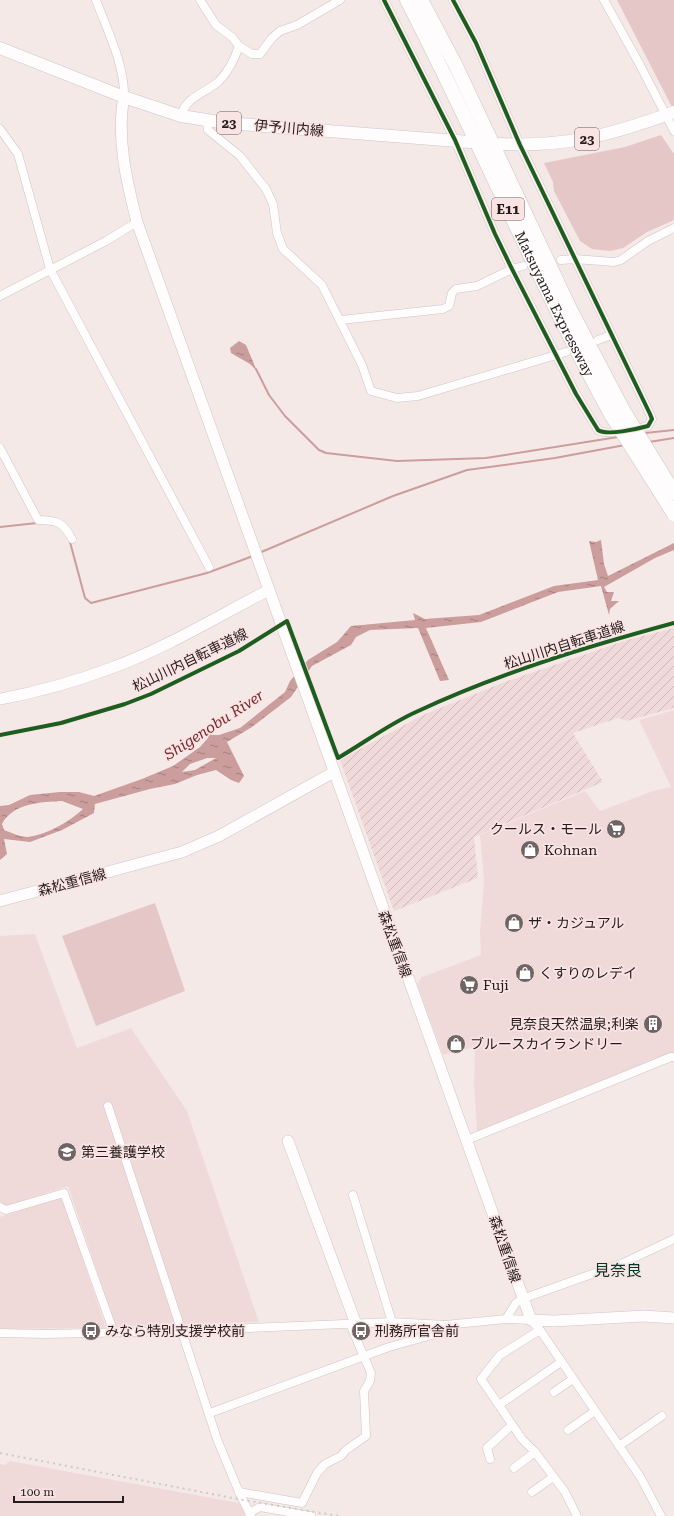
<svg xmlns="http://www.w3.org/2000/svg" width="674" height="1516" font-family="'Roboto Serif','Noto Sans JP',serif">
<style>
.built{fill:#f0dad9}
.industrial{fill:url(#industrial-furrows)}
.grass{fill:#e4c7c6}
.water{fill:url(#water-ripples);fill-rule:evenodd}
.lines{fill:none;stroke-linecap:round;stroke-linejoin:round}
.stream{stroke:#cb9d9c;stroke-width:2}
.street-casing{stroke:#cec4c4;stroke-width:9}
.secondary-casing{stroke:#cec4c4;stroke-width:12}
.primary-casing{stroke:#cec4c4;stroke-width:13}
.highway-casing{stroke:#cec4c4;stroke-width:15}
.street{stroke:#fefcfc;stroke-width:8}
.secondary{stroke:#fefcfc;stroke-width:11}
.primary{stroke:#fefcfc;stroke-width:12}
.highway{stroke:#fefcfc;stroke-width:14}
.rail{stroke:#cccac9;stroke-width:2;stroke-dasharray:2 4;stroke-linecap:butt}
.highway-bridge-casing{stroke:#cec4c4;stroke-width:15;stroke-linecap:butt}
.highway-bridge{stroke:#fefcfc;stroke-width:14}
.cycleway-casing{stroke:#fae4e3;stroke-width:6}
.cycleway{stroke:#1b5e20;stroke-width:4}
.labels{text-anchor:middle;stroke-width:3.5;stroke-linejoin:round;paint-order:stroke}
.shield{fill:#fae4e3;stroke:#645858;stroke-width:1}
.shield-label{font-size:13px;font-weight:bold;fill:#241c1c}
.street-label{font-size:14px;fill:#241c1c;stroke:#fae4e3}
.poi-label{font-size:14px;fill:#241c1c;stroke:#fae4e3;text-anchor:start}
.water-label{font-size:15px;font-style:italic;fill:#782c30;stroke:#fae4e3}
.quarter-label{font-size:16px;fill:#01392b;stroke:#fae4e3}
</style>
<defs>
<pattern id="industrial-furrows" width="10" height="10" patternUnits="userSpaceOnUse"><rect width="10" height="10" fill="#f0dad9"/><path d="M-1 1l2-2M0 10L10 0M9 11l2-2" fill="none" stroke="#cebaba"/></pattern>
<pattern id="water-ripples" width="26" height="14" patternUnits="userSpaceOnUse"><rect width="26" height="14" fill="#cb9d9c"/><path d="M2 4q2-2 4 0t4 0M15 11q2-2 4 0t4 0" fill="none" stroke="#a57f7e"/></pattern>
</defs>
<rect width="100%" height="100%" fill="#f5e9e8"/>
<g class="built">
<path d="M 674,710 L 674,1054 L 477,1132 L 474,1085 L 475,1047 L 443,1055 L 417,984 L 422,977 L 481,955 L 480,931 L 484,881 L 480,835 L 585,791 L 600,811 L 653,791 L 671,787 L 639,720 Z"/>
<path d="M 35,934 L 77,1048 L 131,1028 L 187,1111 L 259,1322 L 116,1327 L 68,1186 L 6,1206 L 0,1204 L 0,936 Z"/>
<path d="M 62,1197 L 106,1328 L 0,1329 L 0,1217 Z"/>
<path d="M 10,1461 L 239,1503 L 246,1516 L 0,1516 L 0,1464 L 5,1465 Z"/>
</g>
<path class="industrial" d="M 674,628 L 674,708 L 627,721 L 618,718 L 573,733 L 603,782 L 474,837 L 478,878 L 394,911 L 340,760 L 423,715 L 507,681 L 627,640 Z"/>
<g class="grass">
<path d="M 617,0 L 674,0 L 674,111 Z"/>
<path d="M 661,135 L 674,154 L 674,220 L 647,232 L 623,248 L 610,251 L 592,249 L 580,241 L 554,191 L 553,182 L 544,163 L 625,147 Z"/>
<path d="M 155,903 L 185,991 L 96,1026 L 62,936 Z"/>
</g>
<g class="water">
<path d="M 239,341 L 246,345 L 257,371 L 250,364 L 231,353 L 230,348 Z"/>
<path d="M 601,540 L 604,564 L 608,576 L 674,543 L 674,550 L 655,558 L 604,587 L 607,592 L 614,592 L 611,601 L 619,601 L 610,609 L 609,615 L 601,586 L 558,592 L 481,622 L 426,628 L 449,680 L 440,681 L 418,628 L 370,630 L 356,637 L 351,645 L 312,666 L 291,697 L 252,727 L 227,742 L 244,776 L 239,783 L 231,780 L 216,770 L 197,775 L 175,784 L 150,789 L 95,804 L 94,813 L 62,830 L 30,842 L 4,839 L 7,854 L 0,860 L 0,792 L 0,806 L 9,805 L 30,795 L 60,792 L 79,792 L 94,796 L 142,779 L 173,766 L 200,747 L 208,738 L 206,728 L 212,735 L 219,735 L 240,728 L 285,692 L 290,681 L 308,660 L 337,642 L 351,626 L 415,620 L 413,613 L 425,619 L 479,615 L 554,586 L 598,580 L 589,541 L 596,542 ZM 207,758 L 216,758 L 195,770 L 182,772 L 190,764 ZM 62,801 L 83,809 C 69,822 48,834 28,837 C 20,837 12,833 4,830 L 2,824 C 13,803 41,802 62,801 Z"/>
</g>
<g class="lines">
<g class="stream">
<path d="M 256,369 L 269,395 L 285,416 L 319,450 L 326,453 L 397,461 L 486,458 L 618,437"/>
<path d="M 645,433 L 674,430"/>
<path d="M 649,442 L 674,438"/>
<path d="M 0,527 L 37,523"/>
<path d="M 70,542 L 85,598 L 91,603 L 207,573 L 253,556"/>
<path d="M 259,553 L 393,496 L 467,470 L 555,458 L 625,445"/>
</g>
<defs>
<g id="street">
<path d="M 96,0 C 107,30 125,65 124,97"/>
<path d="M 384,0 L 455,140 L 495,234 L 512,269 L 576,394 L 598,430 C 607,436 637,429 648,426 L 652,419 L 650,414 L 520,145 L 476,43 L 453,0"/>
<path d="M 604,0 L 640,65 L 674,131"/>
<path d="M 239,46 L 252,54 L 260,54 L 272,38 L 280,31 L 297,25 L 340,0"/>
<path d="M 181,116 C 185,97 206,93 219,81 C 228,72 235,58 239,46 L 232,37 L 216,25 L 200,0"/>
<path d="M 207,121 L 208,130 L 240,156 L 266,189 L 273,204 L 277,233 L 283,249 L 322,285 L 362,365 L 371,391 L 397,398 L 418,396 L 566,352"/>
<path d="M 0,129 L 18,154 L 50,269 L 209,567"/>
<path d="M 561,260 L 575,259 L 614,262 L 621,260 L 648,241 L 674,228"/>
<path d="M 0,296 L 106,241 L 137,222"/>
<path d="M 341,320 L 443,309 L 449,306 L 452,293 L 456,289 L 477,286 L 512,269 L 523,266"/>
<path d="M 598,340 L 611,335"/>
<path d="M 0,448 L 38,520 C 57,520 63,522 72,539"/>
<path d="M 108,1106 L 217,1439 L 239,1492 L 251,1516"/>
<path d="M 467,1140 L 671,1057 L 674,1057"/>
<path d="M 353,1195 L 392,1322"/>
<path d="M 0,1207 L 6,1210 L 64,1193 L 114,1333"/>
<path d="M 506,1319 L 516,1303 L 522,1299 L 623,1263 L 674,1239"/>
<path d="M 540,1330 L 500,1355 L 481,1379 L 522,1439 L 535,1452 L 565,1492 L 577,1516"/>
<path d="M 0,1333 L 45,1334 L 180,1331 L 392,1322 L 445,1325 L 506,1319 L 531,1320 L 540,1330 L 641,1478 L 661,1516"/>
<path d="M 554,1392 L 573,1379"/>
<path d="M 499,1405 L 561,1362"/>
<path d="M 210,1413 L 389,1347 L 432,1335 L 445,1325"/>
<path d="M 568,1430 L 595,1411"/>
<path d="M 619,1446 L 662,1416"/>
<path d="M 490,1459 L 487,1448 L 512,1425"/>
<path d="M 514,1468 L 535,1452"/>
<path d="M 239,1492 L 302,1503 L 317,1473 L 325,1464 L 341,1456 L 346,1450 L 366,1436 L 364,1391 L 370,1381 L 371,1373 L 350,1324"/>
<path d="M 532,1492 L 553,1477"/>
<path d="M 249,1513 L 260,1507 L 311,1516"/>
</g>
<g id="secondary">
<path d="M 124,97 C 116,137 127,183 137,222 L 531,1320 L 554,1321 L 644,1316 L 674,1318"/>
<path d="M 0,699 C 39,692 77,681 114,667 C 168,647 218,616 269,590"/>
<path d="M 0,901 L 182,852 L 219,836 L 334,772"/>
<path d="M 288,1141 L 356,1324"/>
</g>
<g id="primary">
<path d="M 0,48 L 124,97 L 181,116 L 226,123 L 470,142"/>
<path d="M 500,144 C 567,147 611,135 674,112"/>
</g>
<g id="highway">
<path id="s1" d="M 407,0 C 478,137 537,281 612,416"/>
<path d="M 421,0 L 455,64 L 570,309 L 623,410"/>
</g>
</defs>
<use href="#street" class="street-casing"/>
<use href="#secondary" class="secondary-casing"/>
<use href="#primary" class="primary-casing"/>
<use href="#highway" class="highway-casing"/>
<use href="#street" class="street"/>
<use href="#secondary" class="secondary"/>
<use href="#primary" class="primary"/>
<use href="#highway" class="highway"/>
<path class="rail" d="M 0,1453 L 243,1500 L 339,1516"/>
<defs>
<g id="highway-bridge">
<path d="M 623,410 L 674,493"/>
<path d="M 612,416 L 674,514"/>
</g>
</defs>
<use href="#highway-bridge" class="highway-bridge-casing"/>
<use href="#highway-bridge" class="highway-bridge"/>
<defs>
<g id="cycleway">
<path d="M 384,0 L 455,140 L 495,234 L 512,269 L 576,394 L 598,430 C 607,436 637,429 648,426 L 652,419 L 650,414 L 520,145 L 476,43 L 453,0"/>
<path d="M 0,735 L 61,723 L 125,704 L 151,694 L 239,651 L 287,621 L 338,758 C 364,743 389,724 416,712 C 499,673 586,647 674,623"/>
</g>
</defs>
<use href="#cycleway" class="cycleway-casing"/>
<use href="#cycleway" class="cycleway"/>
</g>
<defs>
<symbol id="supermarket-disc" viewBox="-11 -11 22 22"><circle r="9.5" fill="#6d6463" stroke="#fae4e3"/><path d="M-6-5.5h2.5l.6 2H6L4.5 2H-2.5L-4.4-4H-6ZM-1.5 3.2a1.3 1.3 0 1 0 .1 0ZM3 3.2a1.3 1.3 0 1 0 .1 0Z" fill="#fff"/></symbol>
<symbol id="shop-disc" viewBox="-11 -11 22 22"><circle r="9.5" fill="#6d6463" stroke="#fae4e3"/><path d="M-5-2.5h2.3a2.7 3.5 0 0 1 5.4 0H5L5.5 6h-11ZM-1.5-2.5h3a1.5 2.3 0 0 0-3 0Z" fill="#fff"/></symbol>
<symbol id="building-disc" viewBox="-11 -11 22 22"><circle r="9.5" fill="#6d6463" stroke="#fae4e3"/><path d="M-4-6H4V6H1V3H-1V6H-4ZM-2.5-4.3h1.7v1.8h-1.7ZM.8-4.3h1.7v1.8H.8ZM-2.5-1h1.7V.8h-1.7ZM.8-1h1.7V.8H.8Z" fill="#fff"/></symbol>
<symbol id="school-disc" viewBox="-11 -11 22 22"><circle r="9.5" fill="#6d6463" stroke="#fae4e3"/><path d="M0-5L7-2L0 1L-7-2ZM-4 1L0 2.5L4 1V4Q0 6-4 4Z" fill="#fff"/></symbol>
<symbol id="bus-disc" viewBox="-11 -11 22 22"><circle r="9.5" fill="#6d6463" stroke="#fae4e3"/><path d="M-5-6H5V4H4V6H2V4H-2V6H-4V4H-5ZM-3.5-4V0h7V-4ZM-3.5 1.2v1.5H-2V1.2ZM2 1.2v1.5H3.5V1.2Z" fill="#fff"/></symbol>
</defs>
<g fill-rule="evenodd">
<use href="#supermarket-disc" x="605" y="818" width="22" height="22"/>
<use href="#shop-disc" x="519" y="839" width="22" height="22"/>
<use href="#shop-disc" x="503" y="912" width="22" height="22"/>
<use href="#shop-disc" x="514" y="962" width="22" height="22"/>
<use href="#supermarket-disc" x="458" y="974" width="22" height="22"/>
<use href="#building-disc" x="642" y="1013" width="22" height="22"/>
<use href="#shop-disc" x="445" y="1033" width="22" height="22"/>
<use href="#school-disc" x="56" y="1141" width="22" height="22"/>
<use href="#bus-disc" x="80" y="1320" width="22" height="22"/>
<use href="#bus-disc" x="350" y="1320" width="22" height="22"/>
</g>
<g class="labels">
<g class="shield">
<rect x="217" y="112" width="24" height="22" rx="3"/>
<rect x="575" y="128" width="24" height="22" rx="3"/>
<rect x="492" y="198" width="32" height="22" rx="3"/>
</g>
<g class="shield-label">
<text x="229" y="128">23</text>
<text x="587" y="144">23</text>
<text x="508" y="214">E11</text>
</g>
<g class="street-label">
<text transform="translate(289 128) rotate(5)" y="5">伊予川内線</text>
<text dy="5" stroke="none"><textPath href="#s1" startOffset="338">Matsuyama Expressway</textPath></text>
<text transform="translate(564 645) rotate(-18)" y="5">松山川内自転車道線</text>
<text transform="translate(190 660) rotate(-26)" y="5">松山川内自転車道線</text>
<text transform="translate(72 882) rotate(-15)" y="5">森松重信線</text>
<text transform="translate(395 944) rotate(70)" y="5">森松重信線</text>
<text transform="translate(505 1249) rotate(71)" y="5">森松重信線</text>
</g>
<g class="poi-label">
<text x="602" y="834" text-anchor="end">クールス・モール</text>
<text x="544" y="855">Kohnan</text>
<text x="528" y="928">ザ・カジュアル</text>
<text x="539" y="978">くすりのレデイ</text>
<text x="483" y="990">Fuji</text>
<text x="639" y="1029" text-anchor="end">見奈良天然温泉;利楽</text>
<text x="470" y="1049">ブルースカイランドリー</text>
<text x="81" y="1157">第三養護学校</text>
<text x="105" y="1336">みなら特別支援学校前</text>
<text x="375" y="1336">刑務所官舎前</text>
</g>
<g class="water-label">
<text transform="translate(214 725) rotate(-33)" y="5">Shigenobu River</text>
</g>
<g class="quarter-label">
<text x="618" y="1276">見奈良</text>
</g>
</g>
<path d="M14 1496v6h109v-6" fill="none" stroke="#241c1c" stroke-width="2"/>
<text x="20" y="1496" font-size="12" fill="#241c1c" stroke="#fae4e3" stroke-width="3" paint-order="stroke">100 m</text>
</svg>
